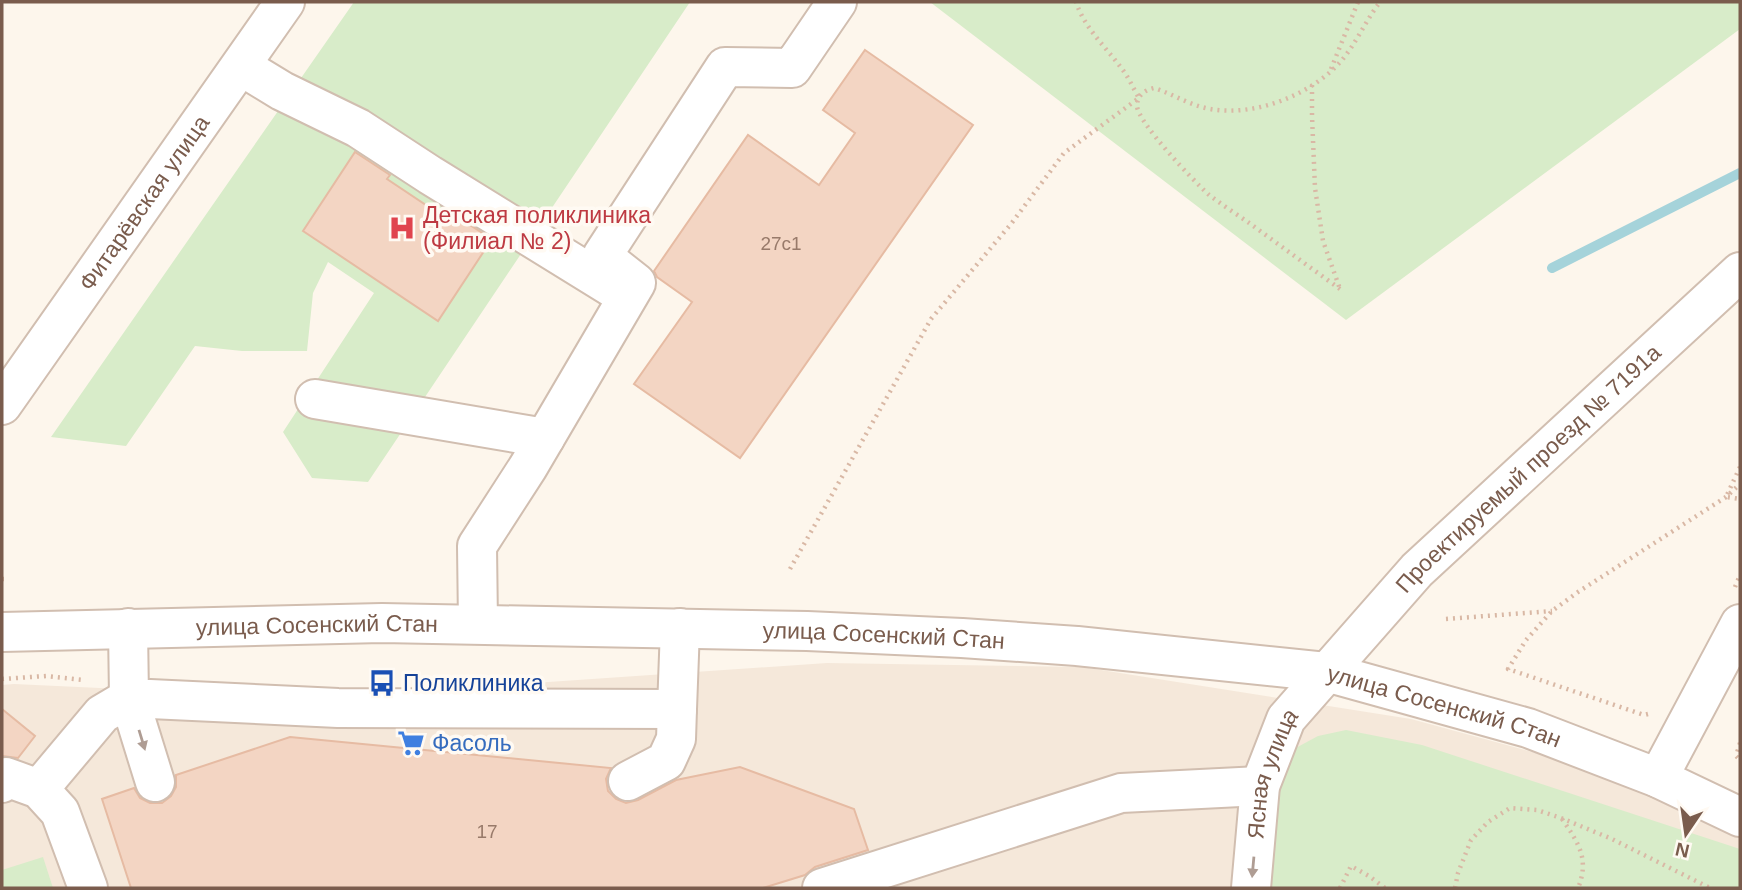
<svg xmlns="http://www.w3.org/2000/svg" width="1742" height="890" font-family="Arial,sans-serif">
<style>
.residential{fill:#f5e8da}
.green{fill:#d8ecc9}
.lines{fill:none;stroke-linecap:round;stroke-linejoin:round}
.stream{stroke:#a5d3da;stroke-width:10}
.building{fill:#f3d5c3;stroke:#e6bba3;stroke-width:2}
.minor-casing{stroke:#d1beb0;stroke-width:42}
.path{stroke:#d9b8a5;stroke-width:4.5;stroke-dasharray:2 5;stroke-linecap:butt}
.minor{stroke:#fff;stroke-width:38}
.oneway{fill:#af9d94}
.labels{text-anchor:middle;stroke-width:7;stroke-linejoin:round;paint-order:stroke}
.number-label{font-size:19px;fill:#987a6a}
.street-label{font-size:23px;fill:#7a5c4d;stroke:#fffaf3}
.health-label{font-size:23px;fill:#be3a42;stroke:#fffaf3;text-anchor:start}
.transit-label{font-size:23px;fill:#164399;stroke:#fffaf3;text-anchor:start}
.shop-label{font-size:23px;fill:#366cbe;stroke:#fffaf3;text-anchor:start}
</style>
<rect width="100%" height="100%" fill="#fdf6ec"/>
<path class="residential" d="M 827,663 L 1082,667 L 1411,719 L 1587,767 L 1740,832 L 1740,888 L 2,888 L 2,685 L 14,684 L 313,698 Z"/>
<g class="green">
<path d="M 354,2 L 690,2 L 368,482 L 312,478 L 283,432 L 374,293 L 328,262 L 313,293 L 307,351 L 242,351 L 195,346 L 126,446 L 51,437 Z"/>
<path d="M 930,2 L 1740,2 L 1740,29 L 1346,320 Z"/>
<path d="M 1346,730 L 1422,745 L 1740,849 L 1740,888 L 1262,888 L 1275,773 L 1292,750 L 1318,736 Z"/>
<path d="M 43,857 L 53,888 L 2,888 L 2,870 Z"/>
</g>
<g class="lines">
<path class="stream" d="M 1552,268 L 1740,173"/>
</g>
<g class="building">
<path d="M 865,50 L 973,125 L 740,458 L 634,384 L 692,302 L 657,277 L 654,271 L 748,135 L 819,185 L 855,133 L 823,110 Z"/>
<path d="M 355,152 L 390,175 L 387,179 L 453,223 L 457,217 L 492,239 L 438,321 L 303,231 Z"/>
<path d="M 2,709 L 35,736 L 18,758 L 2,756 Z"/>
<path d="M 290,737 L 611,768 L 606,779 L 608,791 L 616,799 L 626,803 L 638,800 L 676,780 L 740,767 L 854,809 L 868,850 L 815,867 L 805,875 L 763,888 L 131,888 L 102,799 L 134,788 L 140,798 L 150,803 L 162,803 L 171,796 L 176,787 L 176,775 Z"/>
</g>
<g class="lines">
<defs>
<g id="minor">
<path d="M 241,66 L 282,91 L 358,128 L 430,175 L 623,294"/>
<path d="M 315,399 L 545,438"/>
<path id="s1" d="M 2,405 L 285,2"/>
<path d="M 478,624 L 477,546 L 528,467 L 636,283 L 602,256 L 725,67 L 792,68 L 837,2"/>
<path d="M 128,628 L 129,698 L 338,708 L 677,709 L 680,628"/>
<path id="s2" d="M 2,632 L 382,623 L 807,631 L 962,638 L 1077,646 L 1326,672 L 1528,728 L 1658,778 L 1740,817"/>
<path d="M 1658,778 L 1740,624"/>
<path d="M 628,781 L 666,761 L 676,739 L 677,709"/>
<path d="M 2,783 L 6,777 L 39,789 L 60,812 L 88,888"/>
<path d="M 39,789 L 102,714 L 129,698 L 155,782"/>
<path d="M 822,888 L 1121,793 L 1260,786"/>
<path id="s3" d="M 1251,888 L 1260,786 L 1286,719 L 1417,570 L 1740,272"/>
</g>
</defs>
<use href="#minor" class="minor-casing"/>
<g class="path">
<path d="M 1331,69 L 1358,2"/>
<path d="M 1312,85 L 1312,116 L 1315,188 L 1323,241 L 1340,289"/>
<path d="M 1340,289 C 1311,268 1282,247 1252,225 C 1238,215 1222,205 1208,194 C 1194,181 1138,123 1137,106 C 1137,95 1145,90 1154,88 C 1173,94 1189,105 1210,109 C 1255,117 1312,95 1342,60 C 1357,42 1366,20 1380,2"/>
<path d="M 1740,467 L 1726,497 L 1740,499"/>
<path d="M 790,569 L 931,319 L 1011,224 L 1064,153 L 1139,98 C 1133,88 1129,78 1122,69 C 1106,47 1085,29 1076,2"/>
<path d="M 2,579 L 9,579"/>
<path d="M 1735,587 L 1740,575"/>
<path d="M 1446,619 L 1552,611"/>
<path d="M 2,679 L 46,676 L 84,680"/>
<path d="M 1648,714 L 1644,715 L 1508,669 L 1526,640 L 1552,611 L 1578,592 L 1726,497 L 1740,484"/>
<path d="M 1740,743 L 1736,756 L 1740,760"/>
<path d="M 1562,819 C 1578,842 1590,859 1578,888"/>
<path d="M 1340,888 L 1351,866 L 1369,876 L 1385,888"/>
<path d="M 1455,888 L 1458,873 L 1471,840 L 1488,822 L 1510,808 L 1537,810 L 1561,818 L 1612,839 L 1710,888"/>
</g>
<use href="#minor" class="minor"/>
</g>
<defs><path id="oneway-solid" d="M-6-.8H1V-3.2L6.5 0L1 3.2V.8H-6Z" transform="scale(1.75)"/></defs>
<g class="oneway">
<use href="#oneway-solid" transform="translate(142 740) rotate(73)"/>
<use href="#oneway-solid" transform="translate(1253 867) rotate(95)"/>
</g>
<defs>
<symbol id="hospital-bare" viewBox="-9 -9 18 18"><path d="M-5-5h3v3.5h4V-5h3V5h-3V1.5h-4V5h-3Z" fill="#e0444e" stroke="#fffaf3" stroke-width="2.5" paint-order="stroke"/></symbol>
<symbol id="bus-bare" viewBox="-9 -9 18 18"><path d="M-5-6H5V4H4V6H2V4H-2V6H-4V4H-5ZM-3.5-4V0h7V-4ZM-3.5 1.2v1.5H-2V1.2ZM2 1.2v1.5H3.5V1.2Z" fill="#1a4fb4" stroke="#fffaf3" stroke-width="2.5" paint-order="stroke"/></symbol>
<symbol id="supermarket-bare" viewBox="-9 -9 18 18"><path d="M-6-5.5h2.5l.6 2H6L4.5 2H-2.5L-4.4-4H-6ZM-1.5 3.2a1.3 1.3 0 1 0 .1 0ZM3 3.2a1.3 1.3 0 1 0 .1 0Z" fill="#3f7fe0" stroke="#fffaf3" stroke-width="2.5" paint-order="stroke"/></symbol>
</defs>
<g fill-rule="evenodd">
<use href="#hospital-bare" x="383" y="209" width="38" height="38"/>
<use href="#bus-bare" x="363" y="664" width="38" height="38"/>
<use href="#supermarket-bare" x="392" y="724" width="38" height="38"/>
</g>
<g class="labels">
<g class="number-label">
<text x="781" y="250">27c1</text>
<text x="487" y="838">17</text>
</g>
<g class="street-label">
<text dy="8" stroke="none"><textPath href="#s1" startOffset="247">Фитарёвская улица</textPath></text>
<text dy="8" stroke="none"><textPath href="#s3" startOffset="523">Проектируемый проезд № 7191а</textPath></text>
<text dy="8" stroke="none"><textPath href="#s2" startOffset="315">улица Сосенский Стан</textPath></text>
<text dy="8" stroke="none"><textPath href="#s2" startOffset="882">улица Сосенский Стан</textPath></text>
<text dy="8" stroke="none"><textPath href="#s2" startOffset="1449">улица Сосенский Стан</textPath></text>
<text dy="8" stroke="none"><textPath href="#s3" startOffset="117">Ясная улица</textPath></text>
</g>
<g class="health-label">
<text x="423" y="223">Детская поликлиника<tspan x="423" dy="26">(Филиал № 2)</tspan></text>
</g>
<g class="transit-label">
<text x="403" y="691">Поликлиника</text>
</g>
<g class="shop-label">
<text x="432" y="751">Фасоль</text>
</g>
</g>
<rect width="1742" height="890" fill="none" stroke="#7a5c4d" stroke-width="7"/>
<g transform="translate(1686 834) rotate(193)" stroke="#fffaf3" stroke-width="5" paint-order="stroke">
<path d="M0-5L12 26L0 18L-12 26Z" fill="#7a5c4d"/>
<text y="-10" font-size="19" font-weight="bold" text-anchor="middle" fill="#7a5c4d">N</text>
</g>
</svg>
